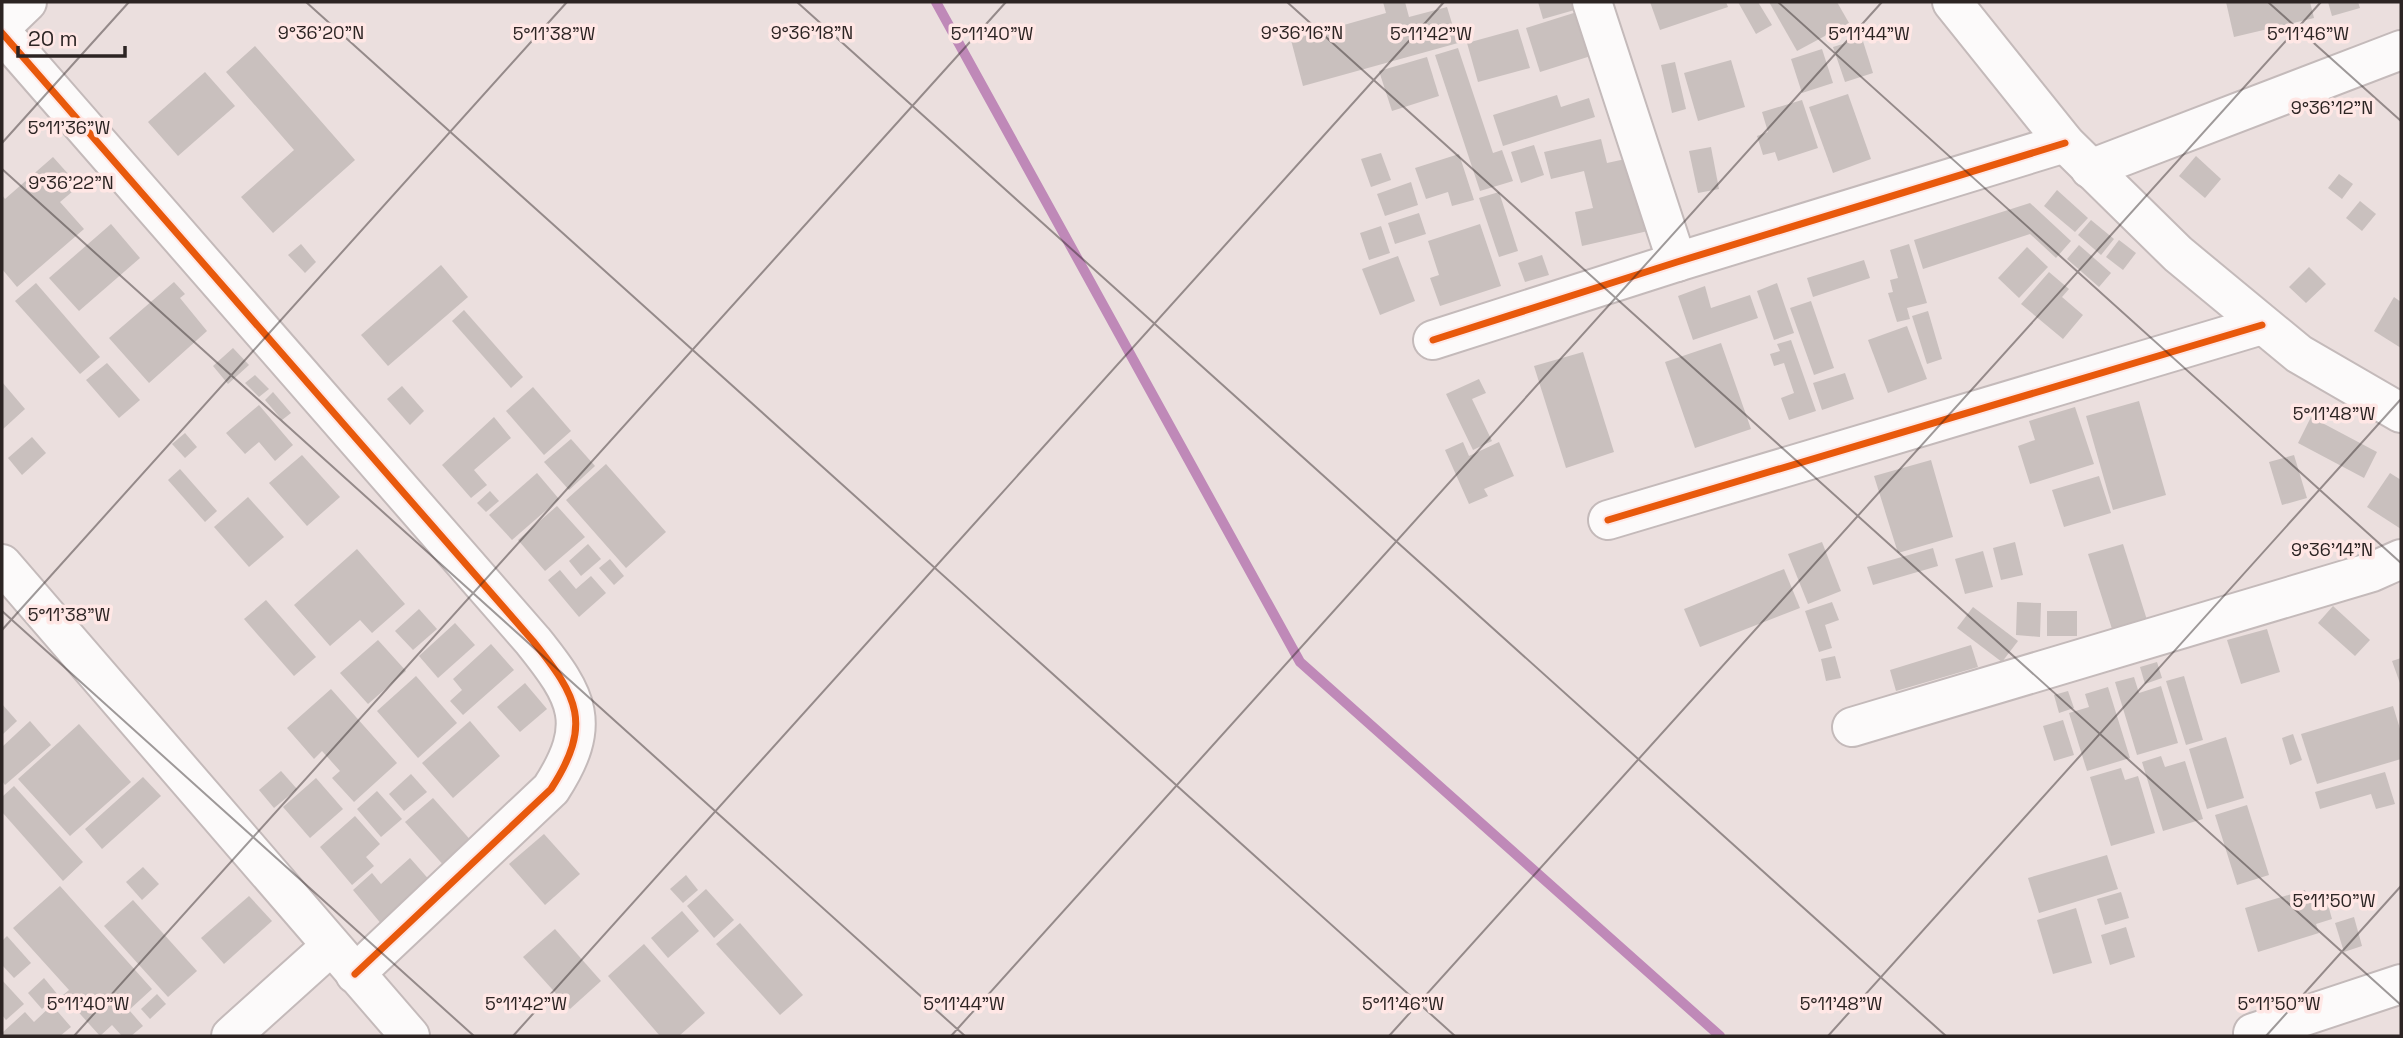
<svg xmlns="http://www.w3.org/2000/svg" width="2403" height="1038" font-family="'Space Grotesk',sans-serif">
<style>
.lines{fill:none;stroke-linecap:round;stroke-linejoin:round}
.stream{stroke:#bf89b8;stroke-width:10}
.building{fill:#c9c0be}
.street-casing{stroke:#c4baba;stroke-width:42}
.secondary-casing{stroke:#c4baba;stroke-width:42}
.street{stroke:#fcfafa;stroke-width:38}
.secondary{stroke:#fcfafa;stroke-width:38}
.cycleway-casing{stroke:#ffe7e5;stroke-width:11}
.cycleway{stroke:#e8590c;stroke-width:7}
.ticks{fill:none;stroke:#2c2423;stroke-width:2;stroke-opacity:0.45}
.ticks-label{font-size:18px;text-anchor:middle;fill:#2c2423;stroke:#ffe7e5;stroke-width:7;stroke-linejoin:round;paint-order:stroke}
</style>
<rect width="100%" height="100%" fill="#ebdfde"/>
<g class="lines">
<path class="stream" d="M 936,2 L 1300,662 L 1720,1036"/>
</g>
<g class="building">
<path d="M 1383,2 L 1405,2 L 1409,17 L 1447,7 L 1458,43 L 1303,86 L 1291,40 L 1386,13 Z"/>
<path d="M 1538,2 L 1576,2 L 1578,9 L 1543,19 Z"/>
<path d="M 1650,2 L 1726,2 L 1728,7 L 1660,30 Z"/>
<path d="M 1738,2 L 1758,2 L 1772,25 L 1756,34 Z"/>
<path d="M 1769,2 L 1837,2 L 1849,23 L 1797,51 Z"/>
<path d="M 2226,2 L 2310,2 L 2314,18 L 2234,37 Z"/>
<path d="M 2328,2 L 2358,2 L 2360,8 L 2332,16 Z"/>
<path d="M 1580,11 L 1594,55 L 1540,72 L 1526,28 Z"/>
<path d="M 1518,29 L 1530,68 L 1478,82 L 1467,43 Z"/>
<path d="M 1862,38 L 1873,73 L 1845,82 L 1833,47 Z"/>
<path d="M 255,46 L 355,160 L 273,233 L 241,197 L 294,150 L 226,72 Z"/>
<path d="M 1458,48 L 1493,153 L 1502,150 L 1513,181 L 1480,191 L 1435,55 Z"/>
<path d="M 1822,49 L 1833,83 L 1802,93 L 1791,59 Z"/>
<path d="M 1427,57 L 1439,96 L 1392,111 L 1379,71 Z"/>
<path d="M 1731,60 L 1745,107 L 1698,121 L 1684,73 Z"/>
<path d="M 1675,62 L 1686,109 L 1672,113 L 1661,65 Z"/>
<path d="M 205,72 L 235,106 L 178,156 L 148,122 Z"/>
<path d="M 1848,94 L 1871,159 L 1833,173 L 1809,107 Z"/>
<path d="M 1557,95 L 1561,107 L 1589,98 L 1595,117 L 1503,146 L 1493,115 Z"/>
<path d="M 1802,100 L 1818,148 L 1778,161 L 1775,152 L 1763,155 L 1757,136 L 1768,132 L 1762,112 Z"/>
<path d="M 1601,139 L 1607,163 L 1630,158 L 1648,231 L 1582,246 L 1575,212 L 1593,208 L 1584,171 L 1551,179 L 1544,152 Z"/>
<path d="M 1534,145 L 1544,175 L 1521,183 L 1511,152 Z"/>
<path d="M 1711,147 L 1719,189 L 1698,193 L 1689,151 Z"/>
<path d="M 1381,153 L 1391,180 L 1371,187 L 1361,159 Z"/>
<path d="M 1459,154 L 1474,200 L 1452,206 L 1448,192 L 1426,199 L 1415,168 Z"/>
<path d="M 2196,156 L 2221,179 L 2205,198 L 2179,176 Z"/>
<path d="M 53,157 L 79,186 L 60,202 L 84,229 L 17,287 L 2,269 L 2,195 L 5,199 Z"/>
<path d="M 2339,174 L 2353,184 L 2342,199 L 2328,188 Z"/>
<path d="M 1411,182 L 1418,205 L 1385,216 L 1377,194 Z"/>
<path d="M 2057,190 L 2088,218 L 2075,232 L 2044,206 Z"/>
<path d="M 1499,192 L 1518,251 L 1499,257 L 1479,198 Z"/>
<path d="M 2360,201 L 2376,214 L 2362,231 L 2346,218 Z"/>
<path d="M 2030,203 L 2071,241 L 2056,258 L 2030,234 L 1923,269 L 1914,240 Z"/>
<path d="M 1419,213 L 1426,234 L 1395,244 L 1388,223 Z"/>
<path d="M 2091,220 L 2114,239 L 2101,255 L 2078,235 Z"/>
<path d="M 111,224 L 140,258 L 79,311 L 49,278 Z"/>
<path d="M 1480,224 L 1501,286 L 1440,306 L 1430,278 L 1439,275 L 1428,241 Z"/>
<path d="M 1381,226 L 1390,253 L 1369,260 L 1360,233 Z"/>
<path d="M 2119,240 L 2136,253 L 2123,270 L 2106,257 Z"/>
<path d="M 301,244 L 316,262 L 305,273 L 288,255 Z"/>
<path d="M 1909,244 L 1927,303 L 1907,308 L 1910,319 L 1897,322 L 1888,293 L 1893,292 L 1890,280 L 1898,278 L 1890,250 Z"/>
<path d="M 2079,245 L 2111,273 L 2099,287 L 2067,259 Z"/>
<path d="M 2027,247 L 2048,267 L 2019,298 L 1998,278 Z"/>
<path d="M 1542,255 L 1549,275 L 1525,282 L 1518,263 Z"/>
<path d="M 1398,256 L 1415,301 L 1380,315 L 1362,269 Z"/>
<path d="M 1864,260 L 1870,278 L 1813,297 L 1807,278 Z"/>
<path d="M 441,265 L 468,297 L 388,366 L 361,335 Z"/>
<path d="M 2309,267 L 2326,284 L 2306,303 L 2289,287 Z"/>
<path d="M 2049,272 L 2069,289 L 2062,297 L 2083,315 L 2063,339 L 2021,304 Z"/>
<path d="M 174,282 L 185,294 L 180,298 L 207,331 L 149,383 L 109,338 Z"/>
<path d="M 36,283 L 100,357 L 80,374 L 15,301 Z"/>
<path d="M 1777,283 L 1794,333 L 1774,340 L 1757,291 Z"/>
<path d="M 1705,286 L 1711,308 L 1750,295 L 1758,318 L 1693,340 L 1678,296 Z"/>
<path d="M 2394,297 L 2401,302 L 2401,348 L 2374,331 Z"/>
<path d="M 1811,301 L 1834,368 L 1814,375 L 1790,308 Z"/>
<path d="M 464,310 L 523,377 L 511,388 L 452,321 Z"/>
<path d="M 1928,311 L 1942,359 L 1927,364 L 1912,316 Z"/>
<path d="M 1907,326 L 1927,379 L 1888,393 L 1868,340 Z"/>
<path d="M 1791,340 L 1816,411 L 1789,420 L 1781,398 L 1794,393 L 1784,363 L 1774,366 L 1770,354 L 1780,351 L 1777,344 Z"/>
<path d="M 1721,343 L 1751,429 L 1695,448 L 1665,362 Z"/>
<path d="M 233,348 L 249,365 L 228,384 L 213,366 Z"/>
<path d="M 1583,352 L 1614,452 L 1566,468 L 1534,366 Z"/>
<path d="M 107,363 L 140,400 L 119,418 L 86,380 Z"/>
<path d="M 1845,373 L 1854,399 L 1822,410 L 1813,383 Z"/>
<path d="M 255,375 L 269,389 L 259,397 L 245,383 Z"/>
<path d="M 1479,379 L 1486,393 L 1472,399 L 1492,441 L 1473,450 L 1446,394 Z"/>
<path d="M 2,382 L 25,409 L 2,430 Z"/>
<path d="M 402,386 L 424,411 L 410,425 L 387,399 Z"/>
<path d="M 533,387 L 571,431 L 544,455 L 506,411 Z"/>
<path d="M 273,392 L 291,413 L 282,420 L 265,400 Z"/>
<path d="M 2139,401 L 2166,495 L 2113,510 L 2086,416 Z"/>
<path d="M 259,405 L 293,445 L 275,461 L 259,442 L 245,454 L 226,433 Z"/>
<path d="M 2075,407 L 2094,464 L 2030,484 L 2018,446 L 2035,440 L 2029,421 Z"/>
<path d="M 494,417 L 511,438 L 474,470 L 487,485 L 471,498 L 442,465 Z"/>
<path d="M 2311,417 L 2377,452 L 2364,478 L 2298,443 Z"/>
<path d="M 185,433 L 197,447 L 185,458 L 172,444 Z"/>
<path d="M 32,437 L 46,453 L 22,475 L 8,458 Z"/>
<path d="M 571,439 L 595,466 L 569,490 L 544,462 Z"/>
<path d="M 1463,442 L 1469,456 L 1499,442 L 1514,476 L 1484,489 L 1488,496 L 1469,504 L 1445,450 Z"/>
<path d="M 302,455 L 340,497 L 307,526 L 269,483 Z"/>
<path d="M 2294,455 L 2307,498 L 2282,505 L 2269,462 Z"/>
<path d="M 1931,460 L 1953,537 L 1898,553 L 1874,476 Z"/>
<path d="M 606,464 L 666,532 L 626,568 L 566,500 Z"/>
<path d="M 180,469 L 217,511 L 205,522 L 168,480 Z"/>
<path d="M 537,473 L 559,499 L 512,540 L 489,515 Z"/>
<path d="M 2390,473 L 2401,480 L 2401,529 L 2367,507 Z"/>
<path d="M 2099,476 L 2111,513 L 2064,527 L 2052,490 Z"/>
<path d="M 490,491 L 499,501 L 486,512 L 477,503 Z"/>
<path d="M 248,497 L 284,537 L 249,567 L 214,527 Z"/>
<path d="M 557,506 L 585,537 L 545,571 L 518,540 Z"/>
<path d="M 1822,542 L 1841,591 L 1808,604 L 1788,554 Z"/>
<path d="M 2015,542 L 2023,575 L 2001,580 L 1993,548 Z"/>
<path d="M 588,544 L 601,559 L 581,576 L 569,561 Z"/>
<path d="M 2123,544 L 2147,620 L 2113,632 L 2088,554 Z"/>
<path d="M 1933,548 L 1938,566 L 1873,585 L 1867,567 Z"/>
<path d="M 357,549 L 405,604 L 372,633 L 360,620 L 330,646 L 294,605 Z"/>
<path d="M 1983,551 L 1993,587 L 1965,594 L 1955,559 Z"/>
<path d="M 610,559 L 624,576 L 614,585 L 599,568 Z"/>
<path d="M 1784,569 L 1800,608 L 1700,647 L 1684,609 Z"/>
<path d="M 560,570 L 576,589 L 591,576 L 606,593 L 579,617 L 548,580 Z"/>
<path d="M 266,600 L 316,657 L 294,676 L 244,619 Z"/>
<path d="M 1832,602 L 1839,620 L 1825,625 L 1832,648 L 1819,652 L 1805,611 Z"/>
<path d="M 2017,602 L 2041,603 L 2040,637 L 2016,635 Z"/>
<path d="M 2333,606 L 2370,640 L 2355,656 L 2318,623 Z"/>
<path d="M 1973,607 L 2018,641 L 2002,662 L 1957,628 Z"/>
<path d="M 419,609 L 437,629 L 413,650 L 395,631 Z"/>
<rect x="2047" y="611" width="30" height="25"/>
<path d="M 455,623 L 475,645 L 438,678 L 419,656 Z"/>
<path d="M 2267,629 L 2280,672 L 2241,684 L 2227,640 Z"/>
<path d="M 378,640 L 406,671 L 368,704 L 340,673 Z"/>
<path d="M 491,644 L 514,670 L 463,715 L 450,701 L 462,690 L 453,679 Z"/>
<path d="M 1971,645 L 1978,667 L 1896,691 L 1890,670 Z"/>
<path d="M 1835,656 L 1841,678 L 1826,681 L 1821,659 Z"/>
<path d="M 2401,658 L 2401,686 L 2392,661 Z"/>
<path d="M 2157,662 L 2162,678 L 2145,684 L 2140,667 Z"/>
<path d="M 416,676 L 457,723 L 418,758 L 377,711 Z"/>
<path d="M 2184,676 L 2203,740 L 2186,745 L 2166,681 Z"/>
<path d="M 2134,677 L 2139,693 L 2161,686 L 2178,743 L 2137,755 L 2115,682 Z"/>
<path d="M 525,683 L 547,709 L 520,732 L 497,707 Z"/>
<path d="M 2108,687 L 2130,758 L 2087,771 L 2069,713 L 2089,707 L 2085,694 Z"/>
<path d="M 331,689 L 397,763 L 354,802 L 332,778 L 340,771 L 322,751 L 314,759 L 287,728 Z"/>
<path d="M 2068,691 L 2074,708 L 2059,713 L 2054,695 Z"/>
<path d="M 2,704 L 17,721 L 2,735 Z"/>
<path d="M 2393,706 L 2401,732 L 2401,759 L 2317,784 L 2301,734 Z"/>
<path d="M 2063,720 L 2074,755 L 2054,761 L 2043,726 Z"/>
<path d="M 30,721 L 51,745 L 5,785 L 2,781 L 2,747 Z"/>
<path d="M 470,721 L 500,756 L 453,798 L 422,763 Z"/>
<path d="M 79,724 L 131,782 L 70,836 L 18,779 Z"/>
<path d="M 2293,734 L 2302,760 L 2290,765 L 2282,738 Z"/>
<path d="M 2226,737 L 2244,798 L 2207,809 L 2189,749 Z"/>
<path d="M 2161,756 L 2165,767 L 2185,761 L 2203,819 L 2163,831 L 2142,762 Z"/>
<path d="M 2121,768 L 2125,780 L 2138,776 L 2155,833 L 2111,846 L 2090,777 Z"/>
<path d="M 281,771 L 297,789 L 274,808 L 259,790 Z"/>
<path d="M 2385,772 L 2395,804 L 2376,809 L 2371,794 L 2320,809 L 2315,792 Z"/>
<path d="M 411,774 L 427,792 L 404,811 L 389,794 Z"/>
<path d="M 143,777 L 161,796 L 102,849 L 85,829 Z"/>
<path d="M 316,778 L 343,809 L 310,838 L 283,807 Z"/>
<path d="M 14,786 L 83,862 L 63,881 L 2,812 L 2,797 Z"/>
<path d="M 377,791 L 402,819 L 381,837 L 357,809 Z"/>
<path d="M 433,798 L 474,844 L 446,868 L 405,822 Z"/>
<path d="M 2247,805 L 2269,875 L 2237,885 L 2215,815 Z"/>
<path d="M 355,816 L 380,844 L 366,857 L 374,866 L 352,885 L 320,847 Z"/>
<path d="M 544,834 L 580,874 L 545,905 L 509,864 Z"/>
<path d="M 2107,855 L 2118,889 L 2039,913 L 2028,878 Z"/>
<path d="M 410,858 L 432,883 L 383,926 L 353,890 L 372,873 L 381,884 Z"/>
<path d="M 143,867 L 159,884 L 142,900 L 126,882 Z"/>
<path d="M 686,875 L 698,890 L 683,903 L 670,889 Z"/>
<path d="M 60,886 L 152,989 L 129,1010 L 143,1026 L 131,1036 L 122,1036 L 112,1025 L 100,1036 L 63,995 L 69,990 L 13,928 Z"/>
<path d="M 706,889 L 734,920 L 714,938 L 687,906 Z"/>
<path d="M 2305,890 L 2308,900 L 2325,894 L 2332,919 L 2316,924 L 2319,933 L 2258,952 L 2245,908 Z"/>
<path d="M 2121,892 L 2129,918 L 2105,925 L 2097,899 Z"/>
<path d="M 249,896 L 272,921 L 224,964 L 201,938 Z"/>
<path d="M 133,900 L 197,971 L 168,997 L 104,926 Z"/>
<path d="M 2076,908 L 2092,963 L 2053,974 L 2037,920 Z"/>
<path d="M 682,911 L 699,931 L 668,958 L 651,938 Z"/>
<path d="M 2354,917 L 2362,946 L 2344,952 L 2335,923 Z"/>
<path d="M 740,923 L 803,995 L 780,1015 L 716,944 Z"/>
<path d="M 2126,927 L 2135,957 L 2110,965 L 2101,935 Z"/>
<path d="M 555,929 L 601,981 L 570,1009 L 523,957 Z"/>
<path d="M 7,936 L 31,963 L 14,978 L 2,965 L 2,941 Z"/>
<path d="M 644,944 L 705,1013 L 679,1036 L 660,1036 L 608,976 Z"/>
<path d="M 44,978 L 58,995 L 42,1009 L 28,993 Z"/>
<path d="M 2,980 L 24,1004 L 6,1020 L 2,1015 Z"/>
<path d="M 157,994 L 166,1004 L 150,1019 L 141,1009 Z"/>
<path d="M 52,1005 L 71,1027 L 60,1036 L 2,1036 L 2,1033 L 25,1012 L 34,1022 Z"/>
</g>
<g class="lines">
<defs>
<g id="street">
<path d="M 1592,2 L 1677,262"/>
<path d="M 2,26 L 27,2"/>
<path d="M 2,33 L 533,641 C 578,697 593,724 551,789 L 355,974"/>
<path d="M 2090,169 L 2401,50"/>
<path d="M 1433,340 L 1677,262 L 2065,143"/>
<path d="M 1608,520 L 2262,325"/>
<path d="M 2,564 L 410,1036"/>
<path d="M 1852,727 L 2372,572 L 2401,559"/>
<path d="M 2253,1033 L 2401,984"/>
<path d="M 231,1036 L 331,946"/>
</g>
<path id="secondary" d="M 1952,2 L 2065,143 L 2178,254 L 2299,354 L 2401,413"/>
</defs>
<use href="#street" class="street-casing"/>
<use href="#secondary" class="secondary-casing"/>
<use href="#street" class="street"/>
<use href="#secondary" class="secondary"/>
<defs>
<g id="cycleway">
<path d="M 2,33 L 533,641 C 578,697 593,724 551,789 L 355,974"/>
<path d="M 1433,340 L 1677,262 L 2065,143"/>
<path d="M 1608,520 L 2262,325"/>
</g>
</defs>
<use href="#cycleway" class="cycleway-casing"/>
<use href="#cycleway" class="cycleway"/>
</g>
<path class="ticks" d="M 306,2 L 1455,1036M 797,2 L 1946,1036M 1287,2 L 2401,1005M 1778,2 L 2401,563M 2268,2 L 2401,121M 2,143 L 129,2M 2,169 L 965,1036M 2,611 L 474,1036M 2,630 L 567,2M 74,1036 L 1006,2M 513,1036 L 1444,2M 951,1036 L 1882,2M 1389,1036 L 2321,2M 1828,1036 L 2401,399M 2266,1036 L 2401,886"/>
<g class="ticks-label">
<text x="321" y="39">9°36'20"N</text>
<text x="812" y="39">9°36'18"N</text>
<text x="1302" y="39">9°36'16"N</text>
<text x="554" y="40">5°11'38"W</text>
<text x="992" y="40">5°11'40"W</text>
<text x="1431" y="40">5°11'42"W</text>
<text x="1869" y="40">5°11'44"W</text>
<text x="2308" y="40">5°11'46"W</text>
<text x="2332" y="114">9°36'12"N</text>
<text x="69" y="134">5°11'36"W</text>
<text x="71" y="189">9°36'22"N</text>
<text x="2334" y="420">5°11'48"W</text>
<text x="2332" y="556">9°36'14"N</text>
<text x="69" y="621">5°11'38"W</text>
<text x="2334" y="907">5°11'50"W</text>
<text x="88" y="1010">5°11'40"W</text>
<text x="526" y="1010">5°11'42"W</text>
<text x="964" y="1010">5°11'44"W</text>
<text x="1403" y="1010">5°11'46"W</text>
<text x="1841" y="1010">5°11'48"W</text>
<text x="2279" y="1010">5°11'50"W</text>
</g>
<rect width="2403" height="1038" fill="none" stroke="#2c2423" stroke-width="7"/>
<path d="M18 46v10h107v-10" fill="none" stroke="#2c2423" stroke-width="3.5"/>
<text x="28" y="46" font-size="21" fill="#2c2423" stroke="#ffe7e5" stroke-width="5" paint-order="stroke">20 m</text>
</svg>
